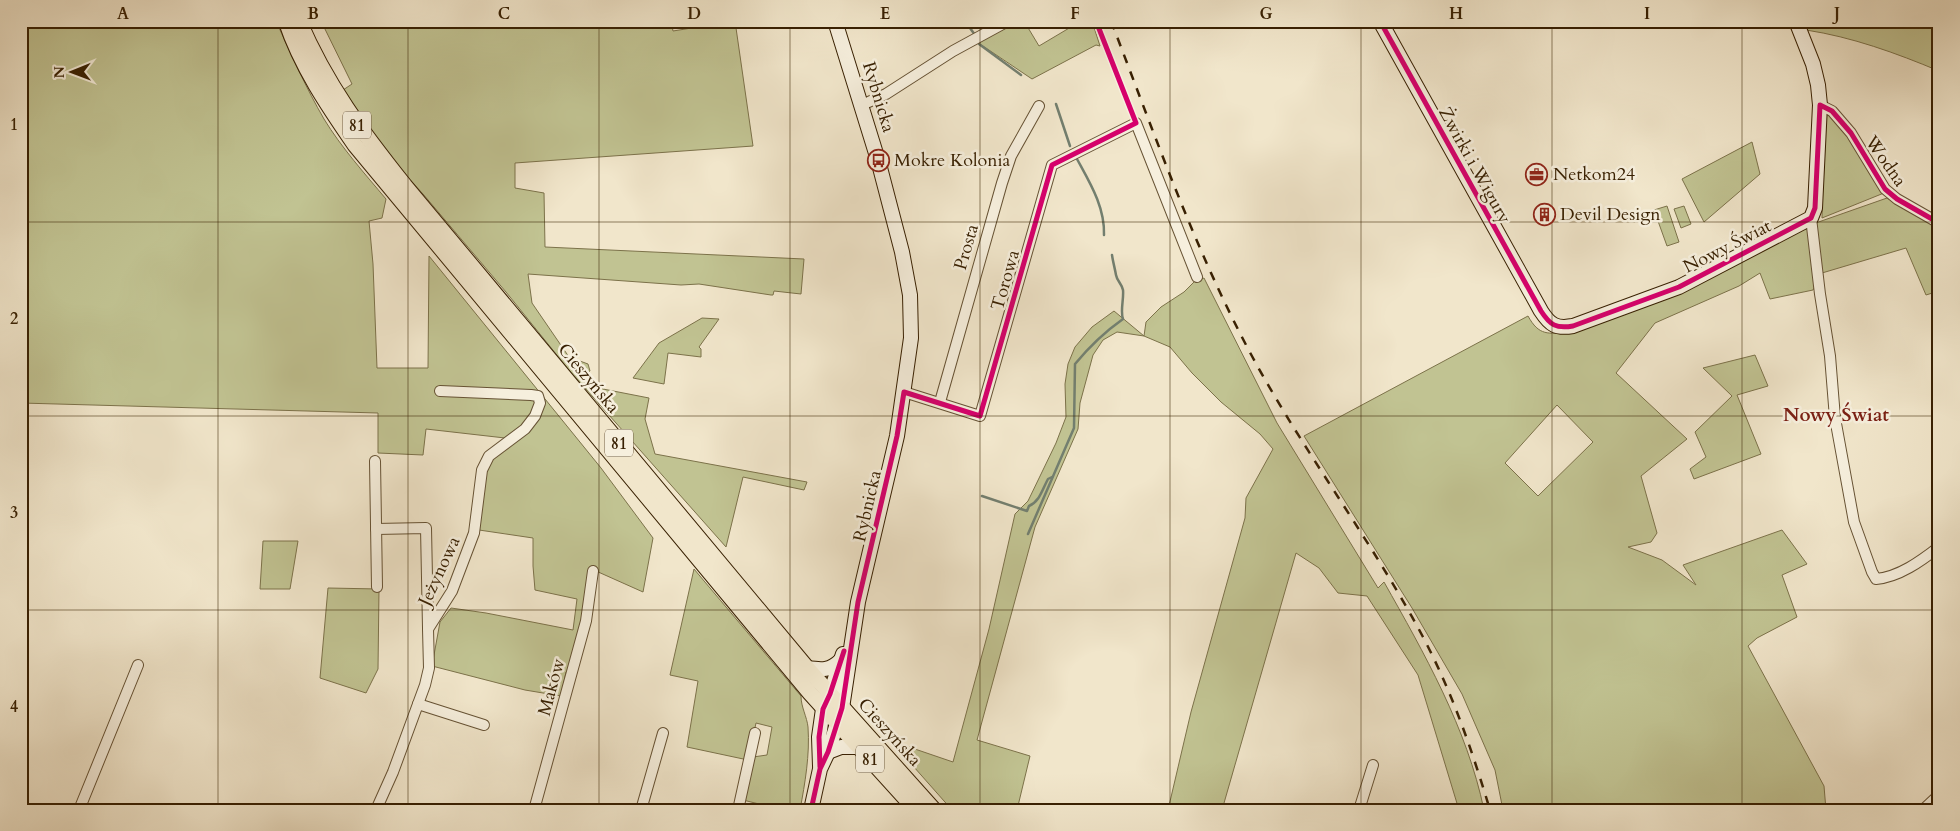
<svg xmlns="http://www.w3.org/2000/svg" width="1960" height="831" font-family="Cardo,serif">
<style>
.green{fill:#c1c392;stroke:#7c724a;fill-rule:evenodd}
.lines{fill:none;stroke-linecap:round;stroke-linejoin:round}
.stream{stroke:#737f6f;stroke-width:2.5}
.street-casing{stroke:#665234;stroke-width:12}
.secondary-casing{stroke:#382002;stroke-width:16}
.primary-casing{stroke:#382002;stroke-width:17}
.street{stroke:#f6efdd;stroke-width:10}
.secondary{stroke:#f6efdd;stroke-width:14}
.primary{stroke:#f1e6cb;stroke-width:15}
.rail{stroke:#382002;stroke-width:2.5;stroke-dasharray:9 9;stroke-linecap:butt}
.cycleway-casing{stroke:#f6efdd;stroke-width:8}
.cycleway{stroke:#d6006c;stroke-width:5}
.grid{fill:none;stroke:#382002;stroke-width:1;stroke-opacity:0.55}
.labels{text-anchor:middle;stroke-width:5;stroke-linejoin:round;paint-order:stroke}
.shield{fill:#f6efdd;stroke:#715e44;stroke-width:1}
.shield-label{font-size:16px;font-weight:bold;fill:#382002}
.street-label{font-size:18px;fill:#382002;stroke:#f6efdd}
.poi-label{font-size:18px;fill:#382002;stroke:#f6efdd;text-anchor:start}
.neighbourhood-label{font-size:19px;font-weight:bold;fill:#7a1f14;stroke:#f6efdd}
.neatline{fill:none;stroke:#382002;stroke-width:2}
.grid-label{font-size:16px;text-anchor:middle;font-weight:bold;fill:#382002}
</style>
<rect width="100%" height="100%" fill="#f1e6cb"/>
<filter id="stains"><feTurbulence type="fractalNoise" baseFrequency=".004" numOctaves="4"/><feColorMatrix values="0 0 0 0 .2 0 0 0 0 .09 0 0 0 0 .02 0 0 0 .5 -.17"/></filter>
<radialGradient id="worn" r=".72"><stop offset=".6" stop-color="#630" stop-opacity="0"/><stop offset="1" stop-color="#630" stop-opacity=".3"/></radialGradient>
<g class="green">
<path d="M 21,21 L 276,21 C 291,54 306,88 324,119 C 341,147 365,174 386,199 L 382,218 L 369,221 L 373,264 L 377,368 L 428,368 L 429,256 L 601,468 L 653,538 L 643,592 L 596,571 L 576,677 L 566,672 L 561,696 L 525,690 L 432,666 L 440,622 L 451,608 L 486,613 L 573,630 L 577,599 L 535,590 L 533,566 L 533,538 L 479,530 L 485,469 L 505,438 L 426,429 L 423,455 L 378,453 L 378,413 L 21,403 Z"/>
<path d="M 321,21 L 671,21 L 673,31 L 735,21 L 753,146 L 515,163 L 515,188 L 544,193 L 545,247 L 804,259 L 801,294 L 774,291 L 773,295 L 771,295 L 699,284 L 681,285 L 528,274 L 532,303 L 569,357 L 588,364 L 590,371 L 586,374 L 603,389 L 649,398 L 645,419 L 655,454 L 807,482 L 804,490 L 743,477 L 726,547 L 569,370 L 506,292 L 423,194 L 374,141 L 343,90 L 352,84 Z"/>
<path d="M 1013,21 L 1024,21 L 1039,46 L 1081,21 L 1092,21 L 1100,46 L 1096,45 L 1032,79 L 977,42 Z"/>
<path d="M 1803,21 L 1939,21 L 1939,71 C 1896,53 1852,37 1806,30 Z"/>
<path d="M 1824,114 C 1845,116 1874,175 1884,193 L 1822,218 Z"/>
<path d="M 1752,142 L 1760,174 L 1704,222 L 1682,179 Z"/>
<path d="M 1887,198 L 1939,227 L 1939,291 L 1926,295 L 1906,248 L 1822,273 L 1813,290 L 1770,299 L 1760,273 L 1739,286 L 1655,323 L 1616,373 L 1687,439 L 1641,476 L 1657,533 L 1651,542 L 1628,547 L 1662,560 L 1696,585 L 1683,565 L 1782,530 L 1807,564 L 1782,575 L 1797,617 L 1757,638 L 1748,646 L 1824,786 L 1826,810 L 1503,810 L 1495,770 L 1462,694 L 1412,608 L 1304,436 L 1528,316 C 1539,336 1548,334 1569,332 L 1810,225 ZM 1557,405 L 1593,442 L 1538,496 L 1505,463 Z"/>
<path d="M 1667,206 L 1679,242 L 1667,246 L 1654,210 Z"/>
<path d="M 1684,206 L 1691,224 L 1681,228 L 1674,209 Z"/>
<path d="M 1204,278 L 1277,423 L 1378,588 L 1384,582 C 1424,653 1467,728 1484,810 L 1459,810 L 1418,675 L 1367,596 L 1338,593 L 1319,568 L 1296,553 L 1222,810 L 1168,810 L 1191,712 L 1245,518 L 1246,498 L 1273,449 L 1260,434 L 1221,402 L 1192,373 L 1170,347 L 1144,336 L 1117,332 L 1103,340 L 1093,355 L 1080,403 L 1078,429 L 1035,527 L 977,740 L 1030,756 L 1017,810 L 952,810 L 906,758 L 909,747 L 953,762 L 989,629 L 1015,514 L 1028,501 L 1056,443 L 1066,417 L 1065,384 L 1068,364 L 1075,347 L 1092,327 L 1114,311 L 1144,336 L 1146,322 L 1161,307 L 1184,292 L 1195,281 Z"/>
<path d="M 702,318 L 719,319 L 699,347 L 701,349 L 701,357 L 668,353 L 664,384 L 633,378 L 659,343 Z"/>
<path d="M 1755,355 L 1768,386 L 1737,395 L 1761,454 L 1694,479 L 1690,469 L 1706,457 L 1695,432 L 1732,396 L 1703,368 Z"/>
<path d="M 263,541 L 298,541 L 290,589 L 260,589 Z"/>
<path d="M 694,569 L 801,696 C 801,707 807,717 808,727 C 810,755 805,783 800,810 L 783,810 L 743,800 L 753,757 L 767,755 L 772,727 L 756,723 L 748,760 L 687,747 L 698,681 L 670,675 Z"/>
<path d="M 328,588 L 379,589 L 378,669 L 366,693 L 320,678 Z"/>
</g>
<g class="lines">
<g class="stream">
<path d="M 965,21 L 975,35"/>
<path d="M 979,44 L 1021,75"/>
<path d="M 1056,104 L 1070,146"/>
<path d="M 1077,159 C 1090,183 1105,207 1104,235"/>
<path d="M 982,496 L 1027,511 L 1029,506 C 1040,501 1042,490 1048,479 L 1052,477"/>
<path d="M 1028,534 L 1074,428 L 1075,364 C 1089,347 1106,331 1123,319 C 1120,311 1124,299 1123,290 C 1122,284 1117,281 1116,275 C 1115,269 1113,262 1112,255"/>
</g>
<defs>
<g id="street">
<path d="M 862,105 L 886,94 L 953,51 L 1008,21"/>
<path d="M 1820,105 L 1832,111 L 1851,133 L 1885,189 L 1897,199 L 1939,223"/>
<path d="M 1811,218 L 1820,294 L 1830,356 L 1835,418 L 1854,522 L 1872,572 L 1876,579 C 1899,577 1921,561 1939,547"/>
<path d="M 904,392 L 980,416 L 1052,165 L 1136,123 L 1197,277"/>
<path d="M 940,402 L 1002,183 L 1011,156 L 1039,106"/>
<path d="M 375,461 L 377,587"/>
<path d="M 376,529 L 426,528 L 428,628"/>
<path d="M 418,704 L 484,725"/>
<path d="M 79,810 L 138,665"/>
<path d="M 376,810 L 393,772 L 425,685 L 429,668 L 428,629 L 452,591 L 474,533 L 482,470 L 489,456 L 525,429 L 535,416 L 540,403 L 538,396 L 531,395 L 440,391"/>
<path d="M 534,810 L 586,621 L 593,571"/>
<path d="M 641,810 L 663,733"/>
<path d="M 738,810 L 755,733"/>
<path d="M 1359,810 L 1373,765"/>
<path d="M 1923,810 L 1939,795"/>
</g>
<g id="secondary">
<path d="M 1380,21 L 1541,311 C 1550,325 1556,329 1573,326 L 1679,287 L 1811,218 L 1815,208 L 1820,105 L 1818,85 L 1813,64 L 1796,21"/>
<path d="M 807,668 C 822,670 830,671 841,660"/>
<path d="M 828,752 L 841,747 L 859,747"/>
<path d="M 820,766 L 819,737 L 823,709 L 830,694 L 843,654"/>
<path d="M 811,810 L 820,769 L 828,752 L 842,708 L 858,602 L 897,436 L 911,338 L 910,295 L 902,252 L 878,160 L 835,21"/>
</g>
<g id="primary">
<path d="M 286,21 C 301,66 328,106 355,145 L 810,693 L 916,810"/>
<path d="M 299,21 C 327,86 362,132 405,186 L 807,668 L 934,810"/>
</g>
</defs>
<use href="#street" class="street-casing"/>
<use href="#secondary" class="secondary-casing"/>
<use href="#primary" class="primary-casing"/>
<use href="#street" class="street"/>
<use href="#secondary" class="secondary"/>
<use href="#primary" class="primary"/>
<path class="rail" d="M 1111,21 C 1155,135 1195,251 1253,358 C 1305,454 1372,541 1423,637 C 1452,692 1472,750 1490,810"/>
<defs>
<g id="cycleway">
<path d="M 1380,21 L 1541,311 C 1550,325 1556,329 1573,326 L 1679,287 L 1811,218 L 1815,208 L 1820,105 L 1832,111 L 1851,133 L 1885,189 L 1897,199 L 1939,223"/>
<path d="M 820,767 L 819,737 L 823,709 L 830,694 L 844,651"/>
<path d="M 811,810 L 820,769 L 828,752 L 842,708 L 858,602 L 897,436 L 904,392 L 980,416 L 1052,165 L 1136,123 L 1096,21"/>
</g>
</defs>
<use href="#cycleway" class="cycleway-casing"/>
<use href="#cycleway" class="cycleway"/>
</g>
<path class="grid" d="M 218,21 L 218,810M 408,21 L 408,810M 599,21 L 599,810M 790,21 L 790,810M 980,21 L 980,810M 1170,21 L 1170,810M 1361,21 L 1361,810M 1552,21 L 1552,810M 1742,21 L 1742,810M 21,222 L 1939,222M 21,416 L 1939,416M 21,610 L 1939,610"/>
<defs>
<symbol id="bus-ring" viewBox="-11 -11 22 22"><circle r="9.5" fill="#f6efdd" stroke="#8f2418" stroke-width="1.5"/><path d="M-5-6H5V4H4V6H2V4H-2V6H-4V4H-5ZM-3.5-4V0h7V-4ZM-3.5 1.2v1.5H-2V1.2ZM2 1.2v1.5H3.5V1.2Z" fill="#8f2418"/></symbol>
<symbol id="office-ring" viewBox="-11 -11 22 22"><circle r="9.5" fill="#f6efdd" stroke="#8f2418" stroke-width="1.5"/><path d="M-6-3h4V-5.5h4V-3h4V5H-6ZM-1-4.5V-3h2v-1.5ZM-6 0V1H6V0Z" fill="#8f2418"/></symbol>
<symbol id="building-ring" viewBox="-11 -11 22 22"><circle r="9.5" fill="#f6efdd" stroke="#8f2418" stroke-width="1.5"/><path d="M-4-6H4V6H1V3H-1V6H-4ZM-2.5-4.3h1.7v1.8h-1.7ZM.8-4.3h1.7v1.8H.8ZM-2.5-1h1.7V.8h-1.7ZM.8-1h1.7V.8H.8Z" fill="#8f2418"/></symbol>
</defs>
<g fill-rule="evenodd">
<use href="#bus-ring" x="866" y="148" width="25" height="25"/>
<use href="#office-ring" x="1524" y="162" width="25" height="25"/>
<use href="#building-ring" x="1532" y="202" width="25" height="25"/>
</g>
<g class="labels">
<g class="shield">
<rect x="343" y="111.5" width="28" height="27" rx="4"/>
<rect x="605" y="429.5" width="28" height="27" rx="4"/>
<rect x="856" y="745.5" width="28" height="27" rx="4"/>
</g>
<g class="shield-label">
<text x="357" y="131">81</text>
<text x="619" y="449">81</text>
<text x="870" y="765">81</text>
</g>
<g class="street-label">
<text transform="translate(879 97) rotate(73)" y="6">Rybnicka</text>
<text transform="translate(1886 161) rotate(55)" y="6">Wodna</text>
<text transform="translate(1475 165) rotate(61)" y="6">Żwirki i Wigury</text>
<text transform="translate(1727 246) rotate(-27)" y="6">Nowy Świat</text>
<text transform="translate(966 247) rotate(-74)" y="6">Prosta</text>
<text transform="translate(1005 280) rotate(-74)" y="6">Torowa</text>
<text transform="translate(589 378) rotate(50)" y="6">Cieszyńska</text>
<text transform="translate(867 506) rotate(-77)" y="6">Rybnicka</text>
<text transform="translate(439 571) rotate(-65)" y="6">Jeżynowa</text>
<text transform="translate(551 687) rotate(-75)" y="6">Maków</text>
<text transform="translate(890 732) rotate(48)" y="6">Cieszyńska</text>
</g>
<g class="poi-label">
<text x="894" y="166">Mokre Kolonia</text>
<text x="1553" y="180">Netkom24</text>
<text x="1560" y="220">Devil Design</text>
</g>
<g class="neighbourhood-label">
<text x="1836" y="421">Nowy Świat</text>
</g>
</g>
<rect width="1960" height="831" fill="none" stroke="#f1e6cb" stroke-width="55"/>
<g transform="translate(72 72) rotate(269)" stroke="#f6efdd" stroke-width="4" paint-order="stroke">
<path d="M0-4L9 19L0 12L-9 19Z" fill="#382002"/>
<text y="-8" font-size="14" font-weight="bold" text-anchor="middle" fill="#382002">N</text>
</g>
<rect x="28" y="28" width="1904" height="776" class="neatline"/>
<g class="grid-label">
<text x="123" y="19">A</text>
<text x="313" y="19">B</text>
<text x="504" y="19">C</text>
<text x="694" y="19">D</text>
<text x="885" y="19">E</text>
<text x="1075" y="19">F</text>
<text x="1266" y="19">G</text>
<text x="1456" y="19">H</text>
<text x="1647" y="19">I</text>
<text x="1837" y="19">J</text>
<text x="14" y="130">1</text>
<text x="14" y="324">2</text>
<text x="14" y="518">3</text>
<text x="14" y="712">4</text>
</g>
<rect width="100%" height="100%" filter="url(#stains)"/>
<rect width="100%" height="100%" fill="url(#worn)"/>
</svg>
